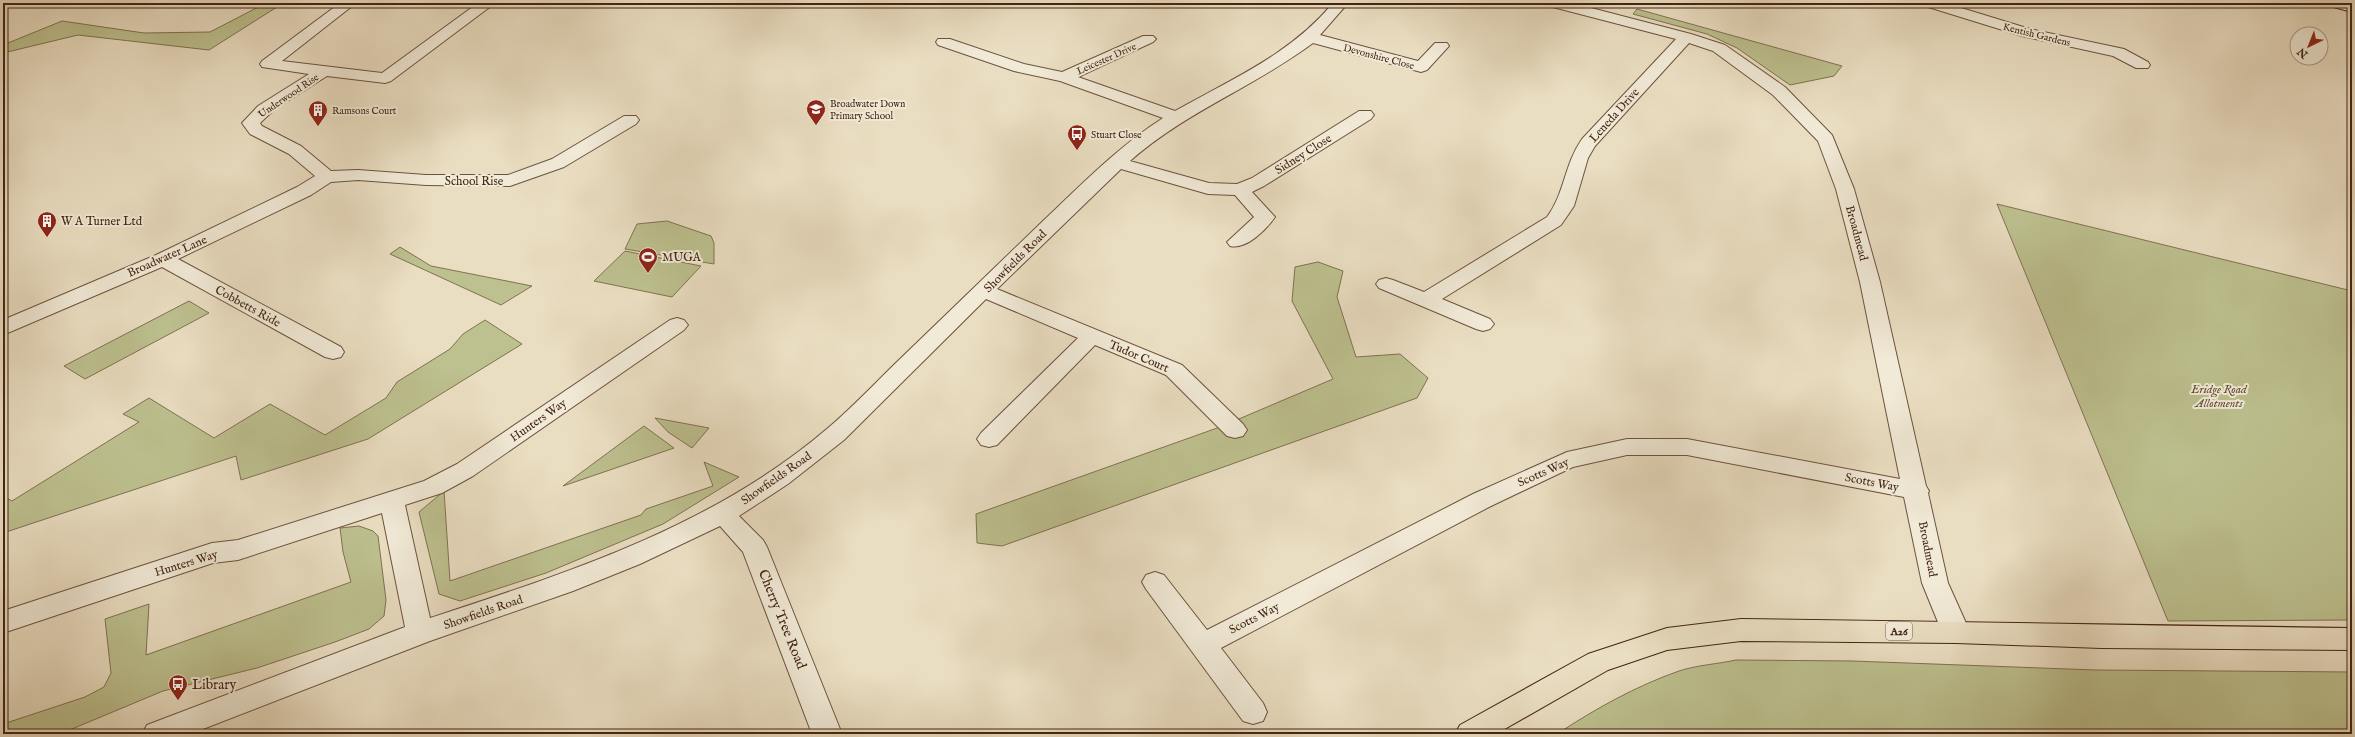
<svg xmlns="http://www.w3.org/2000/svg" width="2355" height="737" font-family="'IM FELL English',serif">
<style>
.green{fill:#bdc08f;stroke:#807251}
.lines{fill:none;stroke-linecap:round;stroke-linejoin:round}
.street-casing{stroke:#6d523f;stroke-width:2}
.secondary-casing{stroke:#432413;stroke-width:2}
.highway-casing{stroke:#432413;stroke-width:2}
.street{fill:#f1ead7;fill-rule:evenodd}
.secondary{fill:#f1ead7;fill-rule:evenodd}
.highway{fill:#eadec2;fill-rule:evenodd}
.labels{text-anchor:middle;stroke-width:4;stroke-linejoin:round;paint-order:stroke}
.far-street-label{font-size:10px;fill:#432413;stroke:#f1ead7}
.far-poi-label{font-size:10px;fill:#432413;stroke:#f1ead7;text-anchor:start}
.shield{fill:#f1ead7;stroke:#775f4e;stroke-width:1}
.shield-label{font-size:11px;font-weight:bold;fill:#432413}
.street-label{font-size:12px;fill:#432413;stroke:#f1ead7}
.poi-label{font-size:12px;fill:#432413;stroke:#f1ead7;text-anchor:start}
.park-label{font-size:12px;font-style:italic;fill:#624b32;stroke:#f1ead7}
.near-street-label{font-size:14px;fill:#432413;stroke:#f1ead7}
.near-poi-label{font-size:14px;fill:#432413;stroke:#f1ead7;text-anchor:start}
</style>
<rect width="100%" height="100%" fill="#eadec2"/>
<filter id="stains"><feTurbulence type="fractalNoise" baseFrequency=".005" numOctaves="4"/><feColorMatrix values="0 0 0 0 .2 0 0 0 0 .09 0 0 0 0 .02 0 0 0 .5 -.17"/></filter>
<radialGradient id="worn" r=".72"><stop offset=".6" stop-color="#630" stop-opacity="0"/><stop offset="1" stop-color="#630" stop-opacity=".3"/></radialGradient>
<g class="green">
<path d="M 266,3 L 279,3 L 277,7 L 209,50 L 78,35 L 3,53 L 3,45 L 62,21 L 144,33 L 210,32 Z"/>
<path d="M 1637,9 L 1842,66 L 1834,76 L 1790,85 L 1737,48 L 1707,34 L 1633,14 Z"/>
<path d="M 1997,204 L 2352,291 L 2352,620 L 2168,621 Z"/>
<path d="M 667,221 L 711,236 L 714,243 L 714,264 L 625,249 L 637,224 Z"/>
<path d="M 400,247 L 431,266 L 532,286 L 501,305 L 390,254 Z"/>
<path d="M 625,251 L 701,266 L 672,297 L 594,281 Z"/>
<path d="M 1318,262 L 1343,271 L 1337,297 L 1356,357 L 1400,354 L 1428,378 L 1417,398 L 1002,546 L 977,543 L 976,514 L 1220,427 L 1333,379 L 1292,301 L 1295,267 Z"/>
<path d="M 189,301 L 209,313 L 85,379 L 64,366 Z"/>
<path d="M 485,320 L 522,344 L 368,439 L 241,480 L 236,456 L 3,533 L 3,496 L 12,501 L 139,422 L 123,414 L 149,398 L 214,438 L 270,404 L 325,435 L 386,398 L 397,382 L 450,349 L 463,334 Z"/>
<path d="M 655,418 L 709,428 L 692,448 L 668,432 Z"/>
<path d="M 644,426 L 674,448 L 563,486 Z"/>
<path d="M 704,462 L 739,477 L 663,524 L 546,573 L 460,601 L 439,594 L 419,512 L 444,491 L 450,581 L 641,515 L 646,509 L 713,486 Z"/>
<path d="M 359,526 L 373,531 L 378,536 L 386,600 L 384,616 L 369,629 L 335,642 L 257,668 L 163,691 L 60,734 L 3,734 L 3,724 L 85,697 L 104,687 L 111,673 L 105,619 L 149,604 L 146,655 L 351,582 L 343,552 L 340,528 Z"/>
<path d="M 1736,660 L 1853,661 L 2095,670 L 2352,672 L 2352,734 L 1557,734 C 1595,709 1636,686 1679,671 C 1697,665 1718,664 1736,660 Z"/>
</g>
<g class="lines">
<defs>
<g id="street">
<path d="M 340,3 L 356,3 L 282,61 L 382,73 L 478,3 L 495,3 L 391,81 L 385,83 L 327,76 L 275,109 L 260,123 L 262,126 L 301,146 L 331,171 L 358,170 L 426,175 L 508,175 L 552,159 L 624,116 L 636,116 L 639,120 L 636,124 L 564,167 L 510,186 L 426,185 L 358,180 L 331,182 L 311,195 L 178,259 L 341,347 L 344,352 L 341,357 L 333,359 L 325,357 L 162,267 L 3,335 L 3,320 L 156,255 L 297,187 L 315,176 L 289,154 L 250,134 L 242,123 L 258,106 L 309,74 L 262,67 L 260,64 L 262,61 Z"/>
<path d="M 1333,3 L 1348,3 L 1320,35 L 1418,61 L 1435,43 L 1447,43 L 1449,46 L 1427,70 L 1421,72 L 1313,43 C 1254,87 1185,112 1130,161 L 1209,183 L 1237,184 L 1252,178 L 1359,111 L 1371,111 L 1374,115 L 1371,119 L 1264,186 L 1252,192 L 1275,217 C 1266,230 1246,250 1230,246 L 1227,242 L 1254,217 L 1235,195 L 1208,194 L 1121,169 L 997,289 L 1182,365 L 1243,424 L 1247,430 L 1243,436 L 1235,438 L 1227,436 L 1166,375 L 1095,345 L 997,445 L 989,447 L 981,445 L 977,439 L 981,433 L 1078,338 L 986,299 L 844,440 L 788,484 L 739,516 L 763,540 L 767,547 L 842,734 L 812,734 L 743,552 L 720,526 L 640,564 L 573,591 L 430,641 L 190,734 L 142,734 L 147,725 L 405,627 L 382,513 L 238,560 L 213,563 L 3,633 L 3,611 L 212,543 L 238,540 L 424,481 L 457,464 L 670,320 L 677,318 L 684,320 L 688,325 L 684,330 L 473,476 L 442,493 L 405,505 L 430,618 C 570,572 714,526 828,428 C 853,407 876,382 900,359 C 948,313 995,267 1043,221 C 1081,185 1119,146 1163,118 L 1060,81 L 1014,71 L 938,45 L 936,42 L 938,39 L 950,39 L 1024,64 L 1062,72 L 1143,36 L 1153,36 L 1156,39 L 1153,42 L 1078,77 L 1175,111 C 1232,79 1291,54 1333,3 Z"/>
<path d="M 1547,3 L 1572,3 L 1691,34 L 1725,45 L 1785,87 L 1832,135 L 1854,189 L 1880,282 L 1926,486 L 1929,491 L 1928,493 L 1948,583 L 1970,632 L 1966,640 L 1956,643 L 1946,640 L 1942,632 L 1922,583 L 1904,497 L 1687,455 L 1627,455 L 1573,467 L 1491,506 L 1221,648 L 1263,703 L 1267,712 L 1263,721 L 1253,724 L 1243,721 L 1146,589 L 1142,582 L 1146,575 L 1155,572 L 1164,575 L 1207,630 L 1473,494 L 1567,452 L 1627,439 L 1687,439 L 1900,479 L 1860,282 L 1836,189 L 1818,141 L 1773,95 L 1713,51 L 1689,43 L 1595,146 L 1588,158 L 1574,206 L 1561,225 L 1442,299 L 1490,319 L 1494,324 L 1490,329 L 1483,331 L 1476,329 L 1379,288 L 1376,284 L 1379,280 L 1386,278 L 1393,280 L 1424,292 L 1547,217 C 1565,193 1564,165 1582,139 L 1676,39 L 1549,6 Z"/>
<path d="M 1923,3 L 1945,3 L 2030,29 L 2124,49 L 2148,62 L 2150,65 L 2148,68 L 2136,68 L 2113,56 L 2022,36 L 1925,6 Z"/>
</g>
<path id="secondary" d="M 2328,3 L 2352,3 L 2352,12 L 2330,6 Z"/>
<path id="highway" d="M 1741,619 C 1945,621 2148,626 2352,628 L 2352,650 L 2101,648 L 1956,643 L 1741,641 L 1667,650 L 1608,670 L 1496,734 L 1455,734 L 1460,725 L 1588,654 L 1667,628 Z"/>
</defs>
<use href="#street" class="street-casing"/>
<use href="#secondary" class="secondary-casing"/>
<use href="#highway" class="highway-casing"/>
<use href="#street" class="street"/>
<use href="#secondary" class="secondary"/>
<use href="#highway" class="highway"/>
</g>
<defs>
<symbol id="school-pin" viewBox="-11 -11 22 30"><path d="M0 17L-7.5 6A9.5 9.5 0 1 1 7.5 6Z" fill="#8f2418" stroke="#f1ead7"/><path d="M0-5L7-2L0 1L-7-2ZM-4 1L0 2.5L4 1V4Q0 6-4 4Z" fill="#fff"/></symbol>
<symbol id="building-pin" viewBox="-11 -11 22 30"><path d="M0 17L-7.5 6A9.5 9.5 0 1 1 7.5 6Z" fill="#8f2418" stroke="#f1ead7"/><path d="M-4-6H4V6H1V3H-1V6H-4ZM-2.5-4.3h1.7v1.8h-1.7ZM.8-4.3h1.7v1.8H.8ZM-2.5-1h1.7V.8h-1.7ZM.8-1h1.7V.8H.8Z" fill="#fff"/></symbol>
<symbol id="bus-pin" viewBox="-11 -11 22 30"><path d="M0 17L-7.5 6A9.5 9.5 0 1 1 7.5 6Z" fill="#8f2418" stroke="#f1ead7"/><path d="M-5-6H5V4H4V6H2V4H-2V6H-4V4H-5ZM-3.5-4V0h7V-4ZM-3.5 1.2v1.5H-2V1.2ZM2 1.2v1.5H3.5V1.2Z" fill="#fff"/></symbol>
<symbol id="stadium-pin" viewBox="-11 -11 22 30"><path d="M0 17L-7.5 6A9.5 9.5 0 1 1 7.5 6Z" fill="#8f2418" stroke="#f1ead7"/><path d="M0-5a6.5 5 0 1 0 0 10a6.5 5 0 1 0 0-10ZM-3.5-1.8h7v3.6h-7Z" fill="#fff"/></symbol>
</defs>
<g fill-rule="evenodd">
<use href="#school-pin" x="805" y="98" width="22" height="30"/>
<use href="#building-pin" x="307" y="99" width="22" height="30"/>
<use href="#bus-pin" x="1066" y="123" width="22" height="30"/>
<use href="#building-pin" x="36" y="210" width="22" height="30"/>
<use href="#stadium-pin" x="637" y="246" width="22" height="30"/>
<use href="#bus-pin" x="167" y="673" width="22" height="30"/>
</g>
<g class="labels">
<g class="far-street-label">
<text transform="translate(2037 34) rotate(14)" y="4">Kentish Gardens</text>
<text transform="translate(1379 56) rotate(15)" y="4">Devonshire Close</text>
<text transform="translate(1106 58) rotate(-24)" y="4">Leicester Drive</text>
<text transform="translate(288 95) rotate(-34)" y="4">Underwood Rise</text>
</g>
<g class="far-poi-label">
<text x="830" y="107">Broadwater Down<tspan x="830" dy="12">Primary School</tspan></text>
<text x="332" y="114">Ramsons Court</text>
<text x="1091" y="138">Stuart Close</text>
</g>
<rect class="shield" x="1886" y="622" width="26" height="18" rx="3"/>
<g class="shield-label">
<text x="1899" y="635">A26</text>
</g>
<g class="street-label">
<text transform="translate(1614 115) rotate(-48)" y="4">Leneda Drive</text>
<text transform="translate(1303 154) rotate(-32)" y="4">Sidney Close</text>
<text x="474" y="185">School Rise</text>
<text transform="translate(1857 233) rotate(75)" y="4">Broadmead</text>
<text transform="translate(167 256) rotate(-24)" y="4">Broadwater Lane</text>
<text transform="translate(1015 261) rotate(-45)" y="4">Showfields Road</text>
<text transform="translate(248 306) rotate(29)" y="4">Cobbetts Ride</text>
<text transform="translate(1139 356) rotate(23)" y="4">Tudor Court</text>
<text transform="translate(538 420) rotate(-35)" y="4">Hunters Way</text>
<text transform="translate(1543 472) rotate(-24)" y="4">Scotts Way</text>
<text transform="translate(776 478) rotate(-35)" y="4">Showfields Road</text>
<text transform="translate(1872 482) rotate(11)" y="4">Scotts Way</text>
<text transform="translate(1928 549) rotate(79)" y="4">Broadmead</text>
<text transform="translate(186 563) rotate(-17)" y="4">Hunters Way</text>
<text transform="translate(483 612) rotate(-19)" y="4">Showfields Road</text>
<text transform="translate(1254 618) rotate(-27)" y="4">Scotts Way</text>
</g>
<g class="poi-label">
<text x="61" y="225">W A Turner Ltd</text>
<text x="662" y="261">MUGA</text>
</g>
<g class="park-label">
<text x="2219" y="393">Eridge Road<tspan x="2219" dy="14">Allotments</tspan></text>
</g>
<g class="near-street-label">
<text transform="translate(783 619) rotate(68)" y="5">Cherry Tree Road</text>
</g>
<g class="near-poi-label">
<text x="192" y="689">Library</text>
</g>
</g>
<rect width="2355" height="737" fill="none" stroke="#eadec2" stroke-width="16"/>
<rect x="4" y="4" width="2347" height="729" fill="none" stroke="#432413" stroke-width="2"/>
<rect x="8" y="8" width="2339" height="721" fill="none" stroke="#432413"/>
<g transform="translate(2309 46) rotate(223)"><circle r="19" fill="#f1ead7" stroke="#ab9b89"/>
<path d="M0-3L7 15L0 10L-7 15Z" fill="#8f2418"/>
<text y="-6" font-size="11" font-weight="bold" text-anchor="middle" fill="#432413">N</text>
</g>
<rect width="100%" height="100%" filter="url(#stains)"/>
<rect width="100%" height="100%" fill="url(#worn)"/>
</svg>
